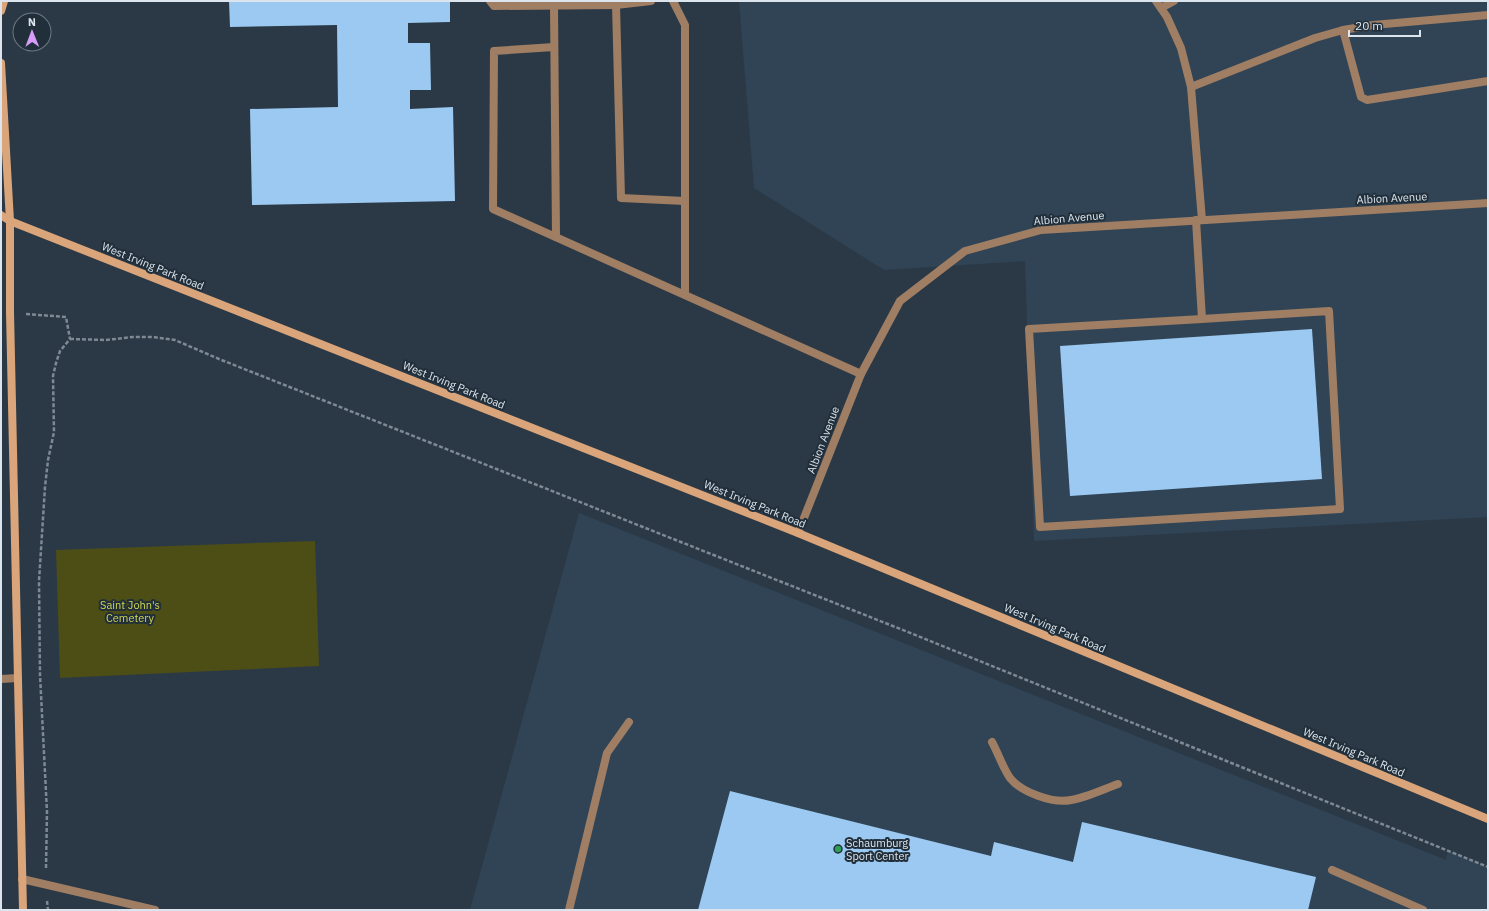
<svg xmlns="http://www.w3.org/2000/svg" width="1489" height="911" font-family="'IBM Plex Sans',sans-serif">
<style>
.built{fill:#304455}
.green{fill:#4c4e16}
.building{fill:#9bc9f1}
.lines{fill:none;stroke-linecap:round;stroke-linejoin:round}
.path{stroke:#7e8994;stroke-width:2.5;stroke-dasharray:4 2;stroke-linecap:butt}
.lane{stroke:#9f7e64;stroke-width:8}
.street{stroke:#9f7e64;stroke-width:8}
.secondary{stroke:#daa57a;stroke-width:8}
.leisure-dot{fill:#2e9e5b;stroke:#212f3b;stroke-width:1.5}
.labels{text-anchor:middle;stroke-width:4;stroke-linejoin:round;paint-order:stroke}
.street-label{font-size:11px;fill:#dce5ed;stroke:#212f3b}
.park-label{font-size:11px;fill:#d3d751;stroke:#212f3b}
.poi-label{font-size:11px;fill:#dce5ed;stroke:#212f3b;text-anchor:start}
</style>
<rect width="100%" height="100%" fill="#2b3946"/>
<g class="built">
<path d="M 739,1 L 1488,1 L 1488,517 L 1034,541 L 1025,261 L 884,270 L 754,188 Z"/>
<path d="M 579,513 L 1446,860 L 1448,850 L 1488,867 L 1488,910 L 470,910 Z"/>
</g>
<path class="green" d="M 315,541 L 319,666 L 60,678 L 56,550 Z"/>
<g class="building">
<path d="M 229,1 L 450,1 L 450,22 L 408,23 L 408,43 L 430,43 L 431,90 L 410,90 L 410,109 L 453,107 L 455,201 L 252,205 L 250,109 L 338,107 L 337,25 L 230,27 Z"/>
<path d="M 1312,329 L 1322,479 L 1070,496 L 1060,346 Z"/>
<path d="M 730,791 L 991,856 L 994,842 L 1073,862 L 1082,822 L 1316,877 L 1308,910 L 698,910 Z"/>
</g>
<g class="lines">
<g class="path">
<path d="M 26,314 L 66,317 L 70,339"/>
<path d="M 70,339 L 106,340 L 133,337 L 153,337 L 175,340 L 219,359 L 918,636 L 1488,867"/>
<path d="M 46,868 L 47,812 L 40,675 L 39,581 L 45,487 L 48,460 L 54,432 L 53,376 L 56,363 L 60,351 L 70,339"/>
<path d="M 47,901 L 48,910"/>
</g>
<g class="lane">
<path d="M 490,1 L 494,6 L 616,5 L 651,1"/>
<path d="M 673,1 L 685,25 L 685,294"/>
<path d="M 1156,1 L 1167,17 L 1181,48 L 1191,87 L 1202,220"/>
<path d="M 616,5 L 621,198 L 685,201"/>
<path d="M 554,6 L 556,237"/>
<path d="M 1161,8 L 1174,1"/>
<path d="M 1343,30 L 1361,97 L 1367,100 L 1488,81"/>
<path d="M 554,47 L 494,51 L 493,209 L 861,374"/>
<path d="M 1191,87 L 1315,38 L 1343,30 L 1373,25 L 1488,15"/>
<path d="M 1196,220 L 1202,319 L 1029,329 L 1040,527 L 1340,509 L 1329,311 L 1202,319"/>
<path d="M 1,679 L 18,678"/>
<path d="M 992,742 C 998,753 1003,768 1010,778 C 1021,792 1053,804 1071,800 C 1085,798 1104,789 1118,784"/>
<path d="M 1332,870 L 1423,910"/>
<path d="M 22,879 L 155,910"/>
<path d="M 569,910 L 607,753 L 629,722"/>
</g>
<path class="street" d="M 798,533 L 861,374 L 900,301 L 965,251 L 1041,230 L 1488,203"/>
<g class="secondary">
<path d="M 1,11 L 4,1"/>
<path d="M 1,63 L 10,221 L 10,312 L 23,910"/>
<path d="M 1,215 L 10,221 L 798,533 L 1488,819"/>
</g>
</g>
<circle class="leisure-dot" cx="838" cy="849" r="4"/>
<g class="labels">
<g class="street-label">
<text transform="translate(1392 198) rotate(-3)" y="4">Albion Avenue</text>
<text transform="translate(1069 218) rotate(-5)" y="4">Albion Avenue</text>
<text transform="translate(153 266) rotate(22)" y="4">West Irving Park Road</text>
<text transform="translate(454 385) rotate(22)" y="4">West Irving Park Road</text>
<text transform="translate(823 440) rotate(-69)" y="4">Albion Avenue</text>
<text transform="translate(755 504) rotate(22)" y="4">West Irving Park Road</text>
<text transform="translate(1055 628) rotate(23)" y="4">West Irving Park Road</text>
<text transform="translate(1354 752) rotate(23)" y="4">West Irving Park Road</text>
</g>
<g class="park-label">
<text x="130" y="609">Saint John's<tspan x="130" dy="13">Cemetery</tspan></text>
</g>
<g class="poi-label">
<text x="846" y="847">Schaumburg<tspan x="846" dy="13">Sport Center</tspan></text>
</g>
</g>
<rect width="1489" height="911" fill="none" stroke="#dce5ed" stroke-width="4"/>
<g transform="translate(32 32) rotate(359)"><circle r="19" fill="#212f3b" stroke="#6c7882"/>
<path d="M0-3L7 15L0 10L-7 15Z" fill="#d79bf9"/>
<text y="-6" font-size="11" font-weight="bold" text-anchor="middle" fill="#dce5ed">N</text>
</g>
<path d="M1349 30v6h71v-6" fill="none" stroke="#dce5ed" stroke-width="2"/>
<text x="1355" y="30" font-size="12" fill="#dce5ed" stroke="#212f3b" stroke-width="3" paint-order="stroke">20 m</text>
</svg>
